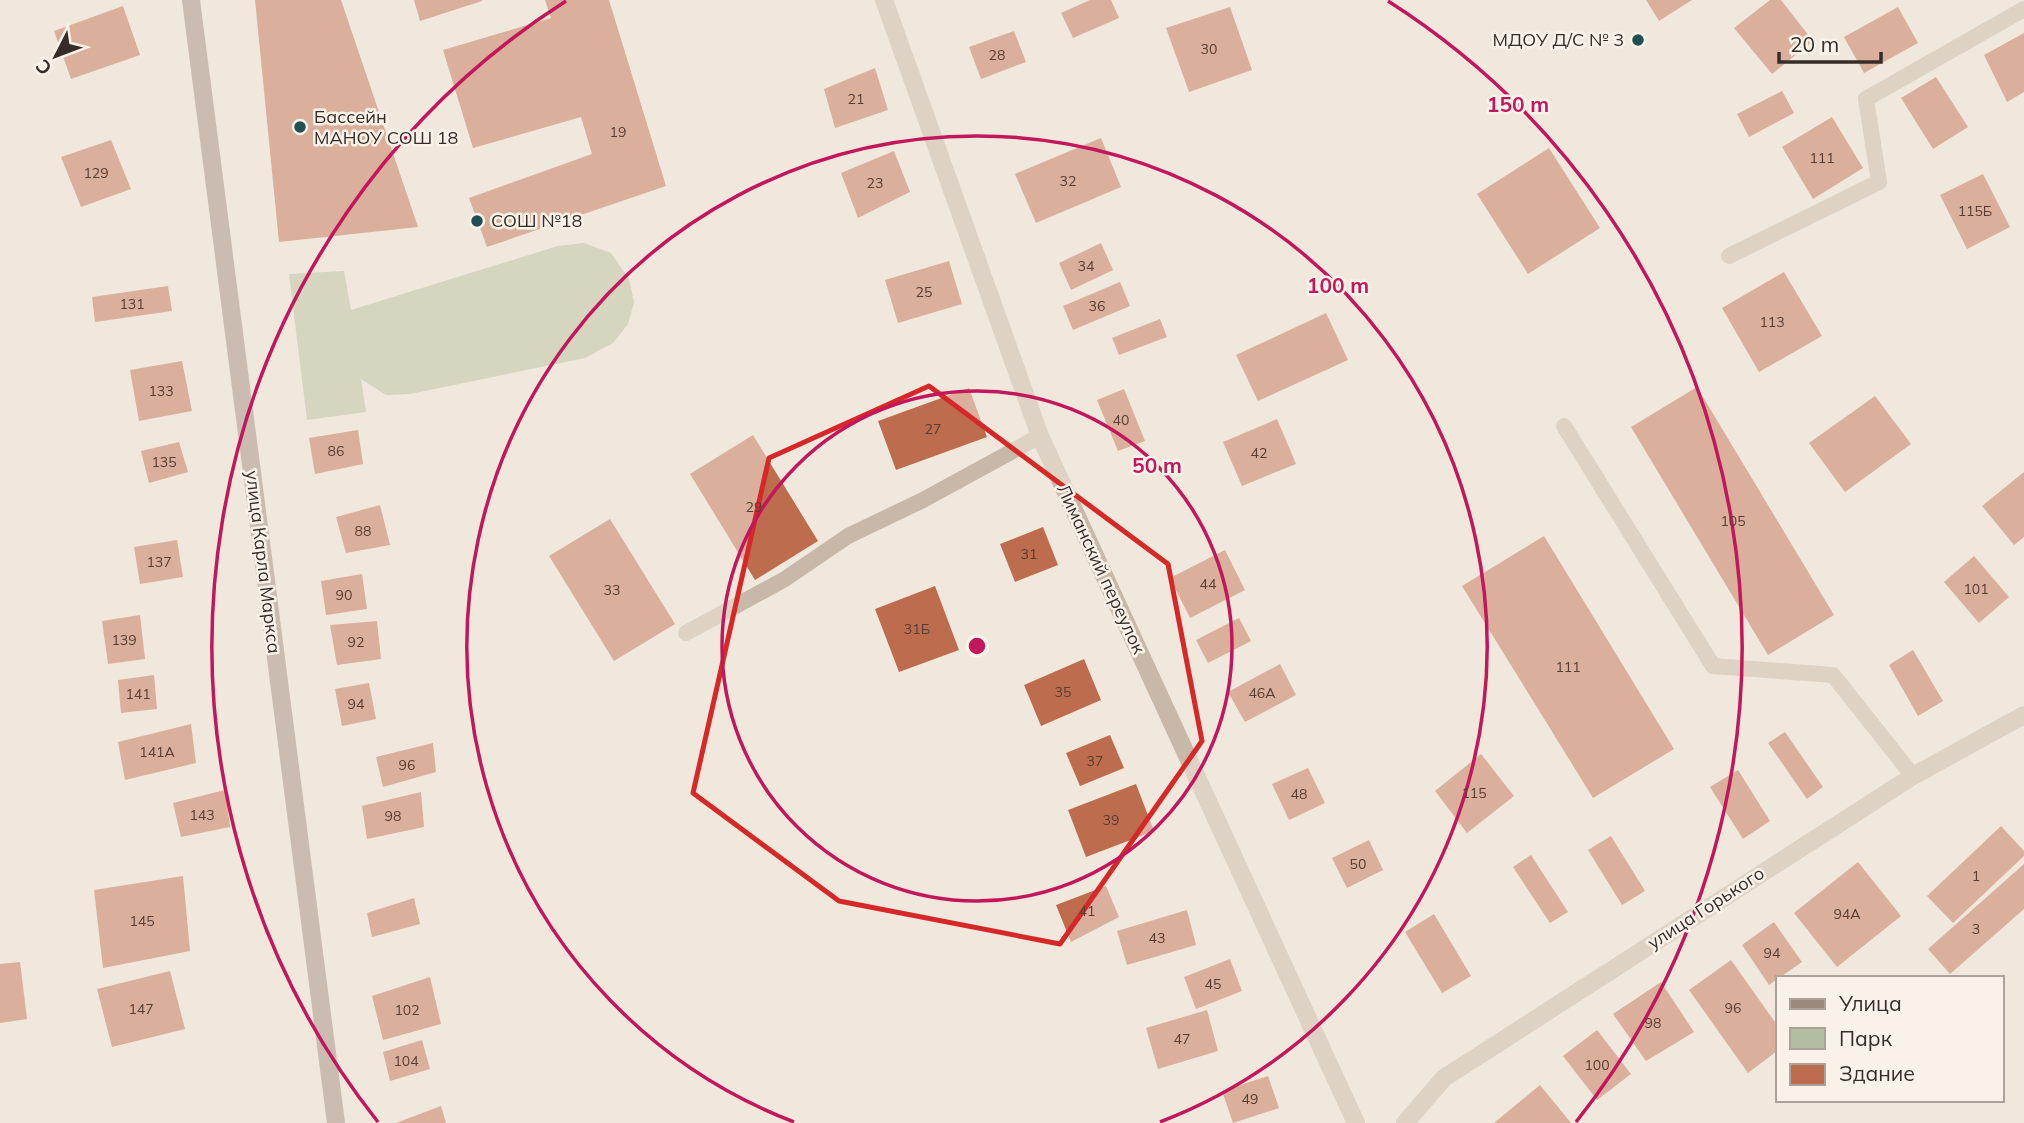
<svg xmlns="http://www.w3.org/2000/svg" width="2024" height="1123" font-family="Mulish,sans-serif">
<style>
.green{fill:#b3be9e}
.building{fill:#be6c4e}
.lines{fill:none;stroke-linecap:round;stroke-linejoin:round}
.lane{stroke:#c8b8a9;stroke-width:16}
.street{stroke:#c8b8a9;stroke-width:18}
.secondary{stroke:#9b887b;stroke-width:18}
.marked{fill:none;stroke:#d62828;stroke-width:5;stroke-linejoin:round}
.ring{fill:none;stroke:#c2185b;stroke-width:3.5}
.poi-dot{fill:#214f54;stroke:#f8f2e9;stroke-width:2.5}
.labels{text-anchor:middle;stroke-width:5;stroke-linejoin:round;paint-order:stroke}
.number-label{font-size:14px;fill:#583d32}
.poi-label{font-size:18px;fill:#362d29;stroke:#f8f2e9;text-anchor:start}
.street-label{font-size:18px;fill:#362d29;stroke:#f8f2e9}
.centre{fill:#c2185b;stroke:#f8f2e9;stroke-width:3.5}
.ring-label{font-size:21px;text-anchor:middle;font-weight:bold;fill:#c2185b;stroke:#f8f2e9;stroke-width:5;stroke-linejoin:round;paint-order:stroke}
</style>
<rect width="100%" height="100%" fill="#f0e8dd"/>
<path class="green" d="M 584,243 L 611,253 L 629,279 L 634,302 L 628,324 L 613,343 L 585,358 L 410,394 L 386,395 L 361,379 L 366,412 L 307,420 L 289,274 L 344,271 L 351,310 L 558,246 Z"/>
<g class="building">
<path d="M 255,0 L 341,0 L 418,227 L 279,242 Z"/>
<path d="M 414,0 L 482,0 L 482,1 L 420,21 Z"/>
<path d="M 545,0 L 609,0 L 666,186 L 487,247 L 469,198 L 592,154 L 581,117 L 473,148 L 443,50 L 551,18 Z"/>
<path d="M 1090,0 L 1111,0 L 1119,18 L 1073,38 L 1061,13 Z"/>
<path d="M 1646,0 L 1692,0 L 1659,21 Z"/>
<path d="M 1770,0 L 1781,0 L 1813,41 L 1772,74 L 1734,28 Z"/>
<path d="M 123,6 L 140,55 L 71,79 L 54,31 Z"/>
<path d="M 1230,7 L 1252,70 L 1189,92 L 1166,28 Z"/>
<path d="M 1898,7 L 1918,43 L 1864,73 L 1844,37 Z"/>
<path d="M 1014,31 L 1026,62 L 981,79 L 969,47 Z"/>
<path d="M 2024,33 L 2024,92 L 2007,102 L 1984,55 Z"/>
<path d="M 875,68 L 888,110 L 835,128 L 824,89 Z"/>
<path d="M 1936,77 L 1968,127 L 1933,149 L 1901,98 Z"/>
<path d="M 1782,91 L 1794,113 L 1749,137 L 1737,114 Z"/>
<path d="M 1832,117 L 1863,168 L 1813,199 L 1782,147 Z"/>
<path d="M 1101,138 L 1121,187 L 1036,223 L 1015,174 Z"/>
<path d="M 111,140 L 131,189 L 81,207 L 61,157 Z"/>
<path d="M 1549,148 L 1600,228 L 1528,274 L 1477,194 Z"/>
<path d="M 894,151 L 910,192 L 858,218 L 841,173 Z"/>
<path d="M 1983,174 L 2010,227 L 1967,249 L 1940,195 Z"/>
<path d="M 1101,243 L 1113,270 L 1071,290 L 1059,263 Z"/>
<path d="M 949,261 L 962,304 L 898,323 L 885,280 Z"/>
<path d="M 1784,272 L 1822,336 L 1759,372 L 1722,308 Z"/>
<path d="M 1120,282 L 1130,306 L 1073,330 L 1063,306 Z"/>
<path d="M 168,286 L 172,311 L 95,322 L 92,297 Z"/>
<path d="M 1326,313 L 1348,360 L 1258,401 L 1236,355 Z"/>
<path d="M 1160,319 L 1167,337 L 1119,355 L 1112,338 Z"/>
<path d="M 182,361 L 192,411 L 139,421 L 130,370 Z"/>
<path d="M 1697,387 L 1834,615 L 1768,655 L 1631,427 Z"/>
<path d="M 969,388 L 987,437 L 896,470 L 878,421 Z"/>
<path d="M 1124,389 L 1145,441 L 1118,451 L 1097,400 Z"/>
<path d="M 1875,396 L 1911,444 L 1845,492 L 1809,443 Z"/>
<path d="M 1277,419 L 1296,464 L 1242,486 L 1223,442 Z"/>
<path d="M 358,430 L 363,464 L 315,474 L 309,438 Z"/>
<path d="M 753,435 L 818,541 L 755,580 L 690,474 Z"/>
<path d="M 179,442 L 188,472 L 149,483 L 141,451 Z"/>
<path d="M 2024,472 L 2024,537 L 2014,545 L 1982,506 Z"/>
<path d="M 380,505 L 390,545 L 346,553 L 336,517 Z"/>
<path d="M 610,519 L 675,624 L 614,661 L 549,556 Z"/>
<path d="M 1043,527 L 1058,565 L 1015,582 L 1000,544 Z"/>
<path d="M 1544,536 L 1674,749 L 1593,798 L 1462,586 Z"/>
<path d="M 177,540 L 183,577 L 140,584 L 134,547 Z"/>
<path d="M 1225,550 L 1245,590 L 1190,618 L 1170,578 Z"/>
<path d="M 1974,556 L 2009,597 L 1979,623 L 1944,582 Z"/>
<path d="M 362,574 L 367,609 L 326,615 L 321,581 Z"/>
<path d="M 935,586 L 959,650 L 899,672 L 875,609 Z"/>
<path d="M 140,615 L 145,659 L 108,664 L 102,621 Z"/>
<path d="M 1239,618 L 1251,641 L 1208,663 L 1196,640 Z"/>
<path d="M 377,621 L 381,659 L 337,665 L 330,625 Z"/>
<path d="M 1913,650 L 1943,701 L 1918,716 L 1889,665 Z"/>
<path d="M 1084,659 L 1101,700 L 1041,726 L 1024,685 Z"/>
<path d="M 1280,664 L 1296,695 L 1245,722 L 1228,692 Z"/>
<path d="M 154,675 L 157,709 L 121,713 L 118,680 Z"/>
<path d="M 369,683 L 376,719 L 342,726 L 335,689 Z"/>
<path d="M 191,724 L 196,763 L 125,780 L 118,742 Z"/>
<path d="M 1785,732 L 1823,787 L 1807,799 L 1768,743 Z"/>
<path d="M 1110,735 L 1124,768 L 1080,786 L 1066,753 Z"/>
<path d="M 433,743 L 436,772 L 383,787 L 376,757 Z"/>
<path d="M 1481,754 L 1514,796 L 1467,833 L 1435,791 Z"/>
<path d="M 1308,768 L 1325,803 L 1289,820 L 1272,784 Z"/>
<path d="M 1738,770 L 1770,821 L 1743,839 L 1710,787 Z"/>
<path d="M 1136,784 L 1154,831 L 1086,857 L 1068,810 Z"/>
<path d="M 225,790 L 230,827 L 181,837 L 173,803 Z"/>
<path d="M 421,792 L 424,827 L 367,839 L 362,806 Z"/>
<path d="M 2001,826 L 2024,851 L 2024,856 L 1953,923 L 1927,896 Z"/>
<path d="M 1611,836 L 1645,891 L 1622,905 L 1588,850 Z"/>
<path d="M 1369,840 L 1383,870 L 1347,888 L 1332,858 Z"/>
<path d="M 1531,855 L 1568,912 L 1550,923 L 1513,867 Z"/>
<path d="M 1858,862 L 1901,916 L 1837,967 L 1794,913 Z"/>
<path d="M 2024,864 L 2024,909 L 1950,974 L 1928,949 Z"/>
<path d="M 183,876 L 190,951 L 103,968 L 94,890 Z"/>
<path d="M 1106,886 L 1119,917 L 1071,942 L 1056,905 Z"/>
<path d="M 414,898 L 420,924 L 372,937 L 367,913 Z"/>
<path d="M 1187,910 L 1196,945 L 1127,965 L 1117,931 Z"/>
<path d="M 1434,914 L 1471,976 L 1442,993 L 1405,932 Z"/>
<path d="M 1774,922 L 1802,962 L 1769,985 L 1742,945 Z"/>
<path d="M 1230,959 L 1242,991 L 1196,1009 L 1184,977 Z"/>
<path d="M 1731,960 L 1777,1025 L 1777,1051 L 1748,1073 L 1689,990 Z"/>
<path d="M 20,962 L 27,1019 L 0,1023 L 0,964 Z"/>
<path d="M 170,971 L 185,1029 L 112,1047 L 97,989 Z"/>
<path d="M 430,977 L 441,1024 L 383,1040 L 372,996 Z"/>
<path d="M 1661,982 L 1694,1032 L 1646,1061 L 1613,1014 Z"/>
<path d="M 1207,1010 L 1218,1051 L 1158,1069 L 1146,1028 Z"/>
<path d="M 1597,1030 L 1631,1074 L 1597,1100 L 1563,1056 Z"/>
<path d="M 422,1040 L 430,1069 L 390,1081 L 383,1052 Z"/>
<path d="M 1268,1076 L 1279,1108 L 1233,1123 L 1222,1091 Z"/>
<path d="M 1540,1085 L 1571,1123 L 1494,1123 Z"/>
<path d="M 441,1106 L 446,1123 L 396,1123 Z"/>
</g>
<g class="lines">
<g class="lane">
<path d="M 1729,256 L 1879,182 L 1866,99 L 2024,9"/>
<path d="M 1564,426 L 1713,666 L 1833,675 L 1913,776"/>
<path d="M 686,633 L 785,579 L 848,536 L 923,500 L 1040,436"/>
</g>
<g class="street">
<path d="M 884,0 L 1040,436 L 1356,1123"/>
<path d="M 1405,1123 L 1444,1078 L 1913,776 L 2024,715"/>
</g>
<path class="secondary" d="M 191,0 L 336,1123"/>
</g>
<path d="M0 0H2024V1123H0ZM 929,386 L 1168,564 L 1202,741 L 1060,944 L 839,901 L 693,793 L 769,458 Z" fill="#f0e8dd" fill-opacity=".55" fill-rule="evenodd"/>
<path class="marked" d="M 929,386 L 1168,564 L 1202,741 L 1060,944 L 839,901 L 693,793 L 769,458 Z"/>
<g class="ring">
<circle cx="977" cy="646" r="255"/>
<path d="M794 1122A510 510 0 1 1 1160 1122"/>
<path d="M378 1122A765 765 0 0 1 566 1M1388 1A765 765 0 0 1 1576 1122"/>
</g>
<g class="poi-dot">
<circle cx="1638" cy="40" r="7"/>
<circle cx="300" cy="127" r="7"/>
<circle cx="477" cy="221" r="7"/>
</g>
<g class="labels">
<g class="number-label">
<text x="1209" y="54">30</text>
<text x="997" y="60">28</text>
<text x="856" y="104">21</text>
<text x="618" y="137">19</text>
<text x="1822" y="163">111</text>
<text x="96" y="178">129</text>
<text x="1068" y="186">32</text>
<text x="875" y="188">23</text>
<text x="1975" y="216">115Б</text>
<text x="1086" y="271">34</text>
<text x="924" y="297">25</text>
<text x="132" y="309">131</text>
<text x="1097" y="311">36</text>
<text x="1772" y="327">113</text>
<text x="161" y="396">133</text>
<text x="1121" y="425">40</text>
<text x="933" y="434">27</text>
<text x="336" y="456">86</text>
<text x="1259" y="458">42</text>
<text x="164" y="467">135</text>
<text x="754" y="512">29</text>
<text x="1733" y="526">105</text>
<text x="363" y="536">88</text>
<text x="1029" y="559">31</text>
<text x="159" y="567">137</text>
<text x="1208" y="589">44</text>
<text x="1976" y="594">101</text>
<text x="612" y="595">33</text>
<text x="344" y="600">90</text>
<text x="917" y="634">31Б</text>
<text x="124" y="645">139</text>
<text x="356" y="647">92</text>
<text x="1568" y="672">111</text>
<text x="1063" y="697">35</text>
<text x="1262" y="698">46А</text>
<text x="138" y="699">141</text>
<text x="356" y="709">94</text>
<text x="157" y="757">141А</text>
<text x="1095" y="766">37</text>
<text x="407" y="770">96</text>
<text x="1474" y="798">115</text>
<text x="1299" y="799">48</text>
<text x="202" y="820">143</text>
<text x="393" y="821">98</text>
<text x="1111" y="825">39</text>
<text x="1358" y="869">50</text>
<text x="1976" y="881">1</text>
<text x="1087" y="916">41</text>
<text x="1847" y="919">94А</text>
<text x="142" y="926">145</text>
<text x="1976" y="934">3</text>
<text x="1157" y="943">43</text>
<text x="1772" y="958">94</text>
<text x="1213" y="989">45</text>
<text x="1733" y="1013">96</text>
<text x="141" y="1014">147</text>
<text x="407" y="1015">102</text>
<text x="1653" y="1028">98</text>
<text x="1182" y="1044">47</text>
<text x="406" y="1066">104</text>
<text x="1597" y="1070">100</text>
<text x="1250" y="1104">49</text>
</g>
<g class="poi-label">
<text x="1624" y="46" text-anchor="end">МДОУ Д/С № 3</text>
<text x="314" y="123">Бассейн<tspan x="314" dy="21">МАНОУ СОШ 18</tspan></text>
<text x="491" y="227">СОШ №18</text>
</g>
<g class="street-label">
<text transform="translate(263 562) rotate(83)" y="6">улица Карла Маркса</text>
<text transform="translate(1101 569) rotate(65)" y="6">Лиманский переулок</text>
<text transform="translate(1706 908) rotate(-33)" y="6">улица Горького</text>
</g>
</g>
<circle cx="977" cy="646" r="10" class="centre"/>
<g class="ring-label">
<text x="1518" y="112">150 m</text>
<text x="1338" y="293">100 m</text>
<text x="1157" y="473">50 m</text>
</g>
<rect x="1776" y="976" width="228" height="126" fill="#f8f2e9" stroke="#aaa39c" stroke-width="2"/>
<rect x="1790" y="999" width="35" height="10" fill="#9b887b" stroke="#aaa39c" stroke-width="2"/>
<text x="1839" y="1011" font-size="21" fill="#362d29">Улица</text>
<rect x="1790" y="1028" width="35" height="21" fill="#b3be9e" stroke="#aaa39c" stroke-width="2"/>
<text x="1839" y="1046" font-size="21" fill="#362d29">Парк</text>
<rect x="1790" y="1064" width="35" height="21" fill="#be6c4e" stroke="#aaa39c" stroke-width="2"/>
<text x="1839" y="1081" font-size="21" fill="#362d29">Здание</text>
<g transform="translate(56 56) rotate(228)" stroke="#f8f2e9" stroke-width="5" paint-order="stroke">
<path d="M0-5L12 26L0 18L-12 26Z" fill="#362d29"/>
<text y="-10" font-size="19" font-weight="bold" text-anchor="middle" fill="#362d29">С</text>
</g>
<path d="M1779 52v10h102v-10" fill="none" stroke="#362d29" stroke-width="3.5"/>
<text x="1790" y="52" font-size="21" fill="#362d29" stroke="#f8f2e9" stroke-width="5" paint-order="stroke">20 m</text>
</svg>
